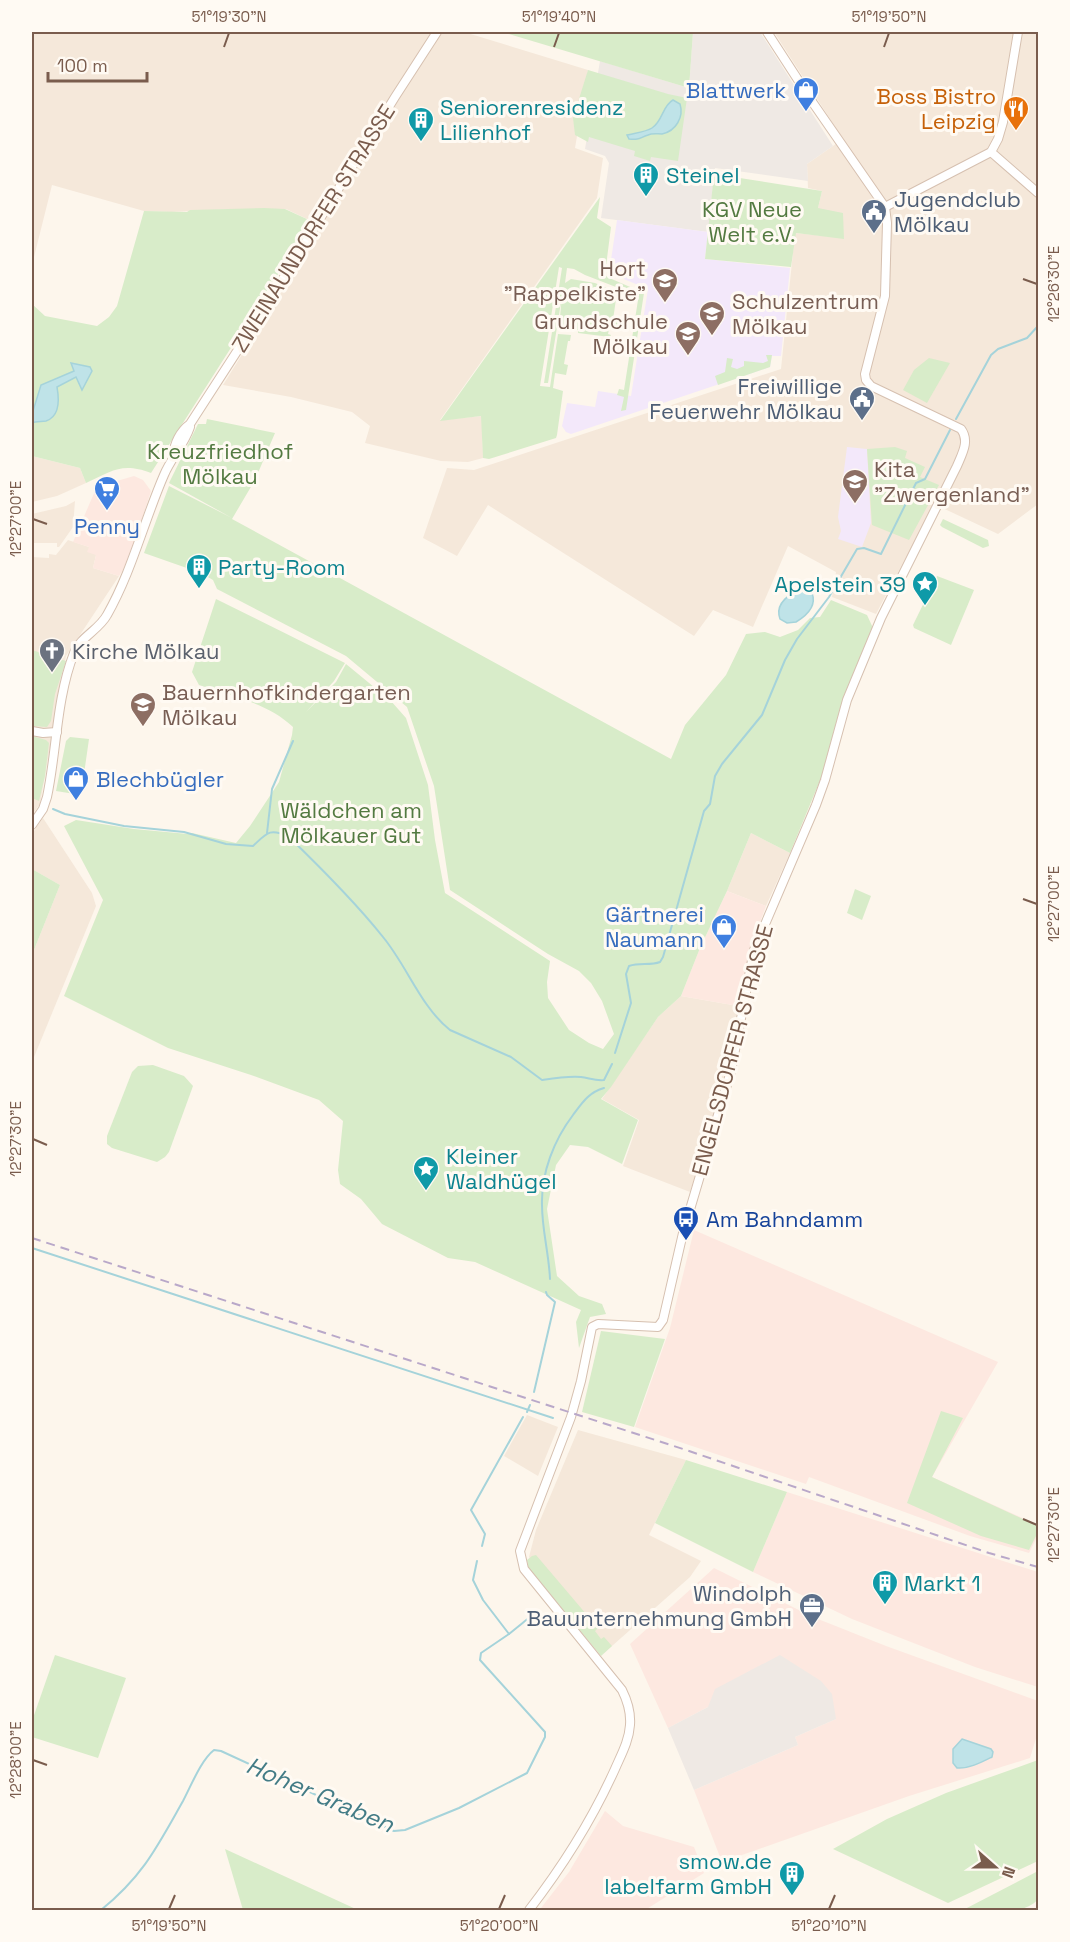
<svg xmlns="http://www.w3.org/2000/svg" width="1070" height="1942" font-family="'Space Grotesk',sans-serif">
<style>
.residential{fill:#f5e8da}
.commercial{fill:#fde8e0}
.industrial{fill:#efe9e4}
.education{fill:#f3e8fa}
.green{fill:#d8ecc9}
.water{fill:#bfe3e8;stroke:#a5d3da;stroke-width:1.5}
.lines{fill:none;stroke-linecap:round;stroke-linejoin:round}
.stream{stroke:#a5d3da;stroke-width:2}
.secondary-casing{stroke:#d6c0b0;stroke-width:10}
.secondary{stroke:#fff;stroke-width:8}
.rail{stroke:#b9a8c9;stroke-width:2;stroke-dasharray:9 6;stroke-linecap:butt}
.ticks{fill:none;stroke:#7a5c4d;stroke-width:2}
.labels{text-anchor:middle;stroke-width:6;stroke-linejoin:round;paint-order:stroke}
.shop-label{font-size:22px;fill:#366cbe;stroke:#fffaf3;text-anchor:end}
.food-label{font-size:22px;fill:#c56008;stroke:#fffaf3;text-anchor:end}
.culture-label{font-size:22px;fill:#0d838f;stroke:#fffaf3;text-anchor:start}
.service-label{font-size:22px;fill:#4e5e75;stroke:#fffaf3;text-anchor:end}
.park-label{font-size:22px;fill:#537a41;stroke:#fffaf3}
.street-label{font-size:22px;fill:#7a5c4d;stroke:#fffaf3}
.education-label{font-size:22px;fill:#785e54;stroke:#fffaf3;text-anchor:start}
.worship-label{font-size:22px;fill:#5b616d;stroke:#fffaf3;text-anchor:start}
.transit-label{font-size:22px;fill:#164399;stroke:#fffaf3;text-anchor:start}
.water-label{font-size:24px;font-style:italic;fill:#437c86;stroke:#fffaf3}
.neatline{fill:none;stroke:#7a5c4d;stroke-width:2}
.ticks-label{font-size:15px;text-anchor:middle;fill:#7a5c4d}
</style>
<rect width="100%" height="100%" fill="#fdf6ec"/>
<g class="residential">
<path d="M 32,32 L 464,32 L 588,70 L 575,148 L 603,158 L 597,198 L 440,420 L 482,416 L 483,458 L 468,462 L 441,461 L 365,443 L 370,426 L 352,412 L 291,397 L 223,385 L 322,226 L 286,209 L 233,209 L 172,212 L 144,211 L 52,185 L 32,265 Z"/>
<path d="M 774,32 L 1038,32 L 1038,504 L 998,534 L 934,504 L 876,614 L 832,597 L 836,572 L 788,546 L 753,627 L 713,610 L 694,636 L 488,505 L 457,556 L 423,538 L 447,468 L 474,470 L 781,369 L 795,233 L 844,238 L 818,208 L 822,191 L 808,188 L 807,164 L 843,139 Z"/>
<path d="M 32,456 L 80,468 L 86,483 L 57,496 L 32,502 Z"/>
<path d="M 75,501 L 73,527 L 59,547 L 57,547 L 57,543 L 32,543 L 32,514 L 66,506 Z"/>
<path d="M 68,540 L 89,547 L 96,555 L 93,568 L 119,576 L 66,656 L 40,804 L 32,815 L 32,557 L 49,558 L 49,554 L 56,555 Z"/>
<path d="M 43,818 L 92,893 L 96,906 L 32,1062 L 32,955 L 60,885 L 32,869 L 32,834 Z"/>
<path d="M 751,833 L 790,853 L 766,906 L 727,891 Z"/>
<path d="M 681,996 L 738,1006 L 718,1104 L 690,1192 L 623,1166 L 639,1120 L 602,1099 L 658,1017 Z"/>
<path d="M 527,1415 L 558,1427 L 538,1476 L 504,1456 Z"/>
<path d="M 578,1430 L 686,1460 L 649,1535 L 701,1561 L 690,1577 L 604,1653 L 529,1557 L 536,1530 Z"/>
</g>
<g class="commercial">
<path d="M 134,476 L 143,480 L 151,491 L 128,562 L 119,576 L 93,568 L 96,555 L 87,552 L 89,547 L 73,542 L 95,491 L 110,483 Z"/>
<path d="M 727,891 L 766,906 L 749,952 L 738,1006 L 681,996 L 700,948 Z"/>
<path d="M 694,1230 L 998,1362 L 932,1477 L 1038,1525 L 1038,1535 L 1029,1553 L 970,1536 L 809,1477 L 806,1484 L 635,1427 L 670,1328 Z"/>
<path d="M 787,1492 L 1038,1572 L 1038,1687 L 975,1667 L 852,1619 L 753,1572 Z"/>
<path d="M 714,1568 L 813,1617 L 886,1646 L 1038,1701 L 1038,1732 L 1030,1758 L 909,1796 L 722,1862 L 694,1790 L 798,1745 L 795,1737 L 836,1719 L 708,1707 L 668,1728 L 630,1644 Z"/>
<path d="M 605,1811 L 623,1826 L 694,1847 L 704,1873 L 645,1910 L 544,1910 L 541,1908 L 569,1872 Z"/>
</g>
<g class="industrial">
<path d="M 693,32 L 760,32 L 833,146 L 807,164 L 808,181 L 715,168 L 708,232 L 601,218 L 609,163 L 605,156 L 585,149 L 600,61 L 689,88 Z"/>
<path d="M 780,1655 L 821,1681 L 832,1694 L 836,1719 L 795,1737 L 798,1745 L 694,1790 L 668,1728 L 708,1707 L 715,1689 Z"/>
</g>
<g class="education">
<path d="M 617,220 L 708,232 L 705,259 L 790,268 L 781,356 L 772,356 L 770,367 L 571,434 L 566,432 L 562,426 L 567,403 L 595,407 L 598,391 L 631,396 L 648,289 L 609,273 Z"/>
<path d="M 847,447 L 867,449 L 871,523 L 862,547 L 838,539 L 841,531 L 838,517 Z"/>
</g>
<g class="green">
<path d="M 502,32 L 693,32 L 689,88 Z"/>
<path d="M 588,70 L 668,94 L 687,98 L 678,161 L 651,157 L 650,161 L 634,156 L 635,151 L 589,137 L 588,142 L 575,135 L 573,118 Z"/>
<path d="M 714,174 L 822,191 L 818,208 L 843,213 L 844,239 L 796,233 L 791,267 L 705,259 Z"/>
<path d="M 600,197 L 597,218 L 611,227 L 605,274 L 607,277 L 644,293 L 626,410 L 621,411 L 624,397 L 617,395 L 619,389 L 624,390 L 638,300 L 634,294 L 585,275 L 574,269 L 567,268 L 565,283 L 571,279 L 595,283 L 617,292 L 613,320 L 618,321 L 618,325 L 610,324 L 608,334 L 611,335 L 610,337 L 578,333 L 578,330 L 576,330 L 575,332 L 559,328 L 562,296 L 548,383 L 544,383 L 562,268 L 559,267 L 540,386 L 550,387 L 558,334 L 571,335 L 570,341 L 568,341 L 564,364 L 568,365 L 566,375 L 555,373 L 553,388 L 563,391 L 557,435 L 556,438 L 489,459 L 483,458 L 481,416 L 440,421 Z"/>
<path d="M 264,208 L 285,209 L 309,220 L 310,224 L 151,473 C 122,462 112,471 86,483 L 80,468 L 32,456 L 32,304 L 45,316 L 97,326 L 109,317 L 117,306 L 144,211 L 187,212 L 190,210 Z"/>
<path d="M 766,355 L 772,355 L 770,367 L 718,385 L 715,376 L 725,372 L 727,358 L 733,359 L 731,367 L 737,369 L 744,366 L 744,361 L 763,363 L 768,361 Z"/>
<path d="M 929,358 L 950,363 L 927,403 L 903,390 L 914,370 Z"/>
<path d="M 207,419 L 275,433 L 255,480 L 232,519 L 671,759 L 685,725 L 726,675 L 746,634 L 765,632 L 780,637 L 798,630 L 810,618 L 820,617 L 831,600 L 867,615 L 873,628 L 841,705 L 821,778 L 790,853 L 751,833 L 727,891 L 700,948 L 681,996 L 658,1017 L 611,1087 L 601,1099 L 638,1120 L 622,1164 L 588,1147 L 570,1145 L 556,1165 L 547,1209 L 557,1276 L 579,1296 L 602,1304 L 606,1314 L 590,1317 L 579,1348 L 576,1322 L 581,1310 L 475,1262 L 448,1258 L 382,1224 L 361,1199 L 340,1184 L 338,1170 L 343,1121 L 319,1100 L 251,1075 L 168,1048 L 64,996 L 103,900 L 64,826 L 76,820 L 134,829 L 188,834 L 192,833 L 236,843 L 250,826 L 279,782 L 292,735 L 293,727 C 268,703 231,696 199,685 L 192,672 L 216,599 L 345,663 L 334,681 L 306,712 L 336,682 L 346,664 L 391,701 L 406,718 L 428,785 L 435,840 L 445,893 L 550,961 L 547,982 L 548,998 L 569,1030 L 589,1043 L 603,1049 L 614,1034 L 602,1001 L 591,983 L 579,971 L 548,954 L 450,890 L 434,786 L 407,707 L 346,656 L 217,589 L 213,580 L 201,573 L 144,553 L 169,486 L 232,518 L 169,483 L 198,424 L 206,424 Z"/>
<path d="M 895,447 L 907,451 L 905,458 L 925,467 L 920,477 L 939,485 L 909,540 L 872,525 L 867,449 Z"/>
<path d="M 943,519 L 988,540 L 989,546 L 983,548 L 942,527 L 940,525 Z"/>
<path d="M 937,576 L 974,590 L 951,645 L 914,628 L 913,625 Z"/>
<path d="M 32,650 L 66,661 L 55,694 L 51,721 L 47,727 L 32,726 Z"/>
<path d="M 32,736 L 46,740 L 49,743 L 45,776 L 39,801 L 32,798 Z"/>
<path d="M 70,737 L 89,739 L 81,795 L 56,791 L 66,741 Z"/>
<path d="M 32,869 L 60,885 L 32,955 Z"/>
<path d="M 855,889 L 871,896 L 862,920 L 847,913 Z"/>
<path d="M 153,1065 L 184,1076 L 193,1086 L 169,1152 L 165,1157 L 157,1162 L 112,1148 L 107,1144 L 107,1136 L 132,1072 L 138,1066 Z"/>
<path d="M 601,1331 L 665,1339 L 634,1427 L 582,1412 Z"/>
<path d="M 941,1411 L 963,1418 L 932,1477 L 1038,1526 L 1038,1532 L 1029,1550 L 981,1536 L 907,1503 Z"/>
<path d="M 686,1460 L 787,1492 L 753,1572 L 655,1523 Z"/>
<path d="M 536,1555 L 598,1628 L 595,1631 L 601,1639 L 604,1637 L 612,1646 L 601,1656 L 528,1567 L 527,1560 L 532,1556 Z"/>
<path d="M 55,1655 L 126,1678 L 98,1758 L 32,1737 L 32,1721 Z"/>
<path d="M 1038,1760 L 1038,1861 L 948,1903 L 833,1849 L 887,1819 L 946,1793 Z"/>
<path d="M 225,1849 L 358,1910 L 243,1910 Z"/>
<path d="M 1038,1871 L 1038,1899 C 1024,1917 984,1911 963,1910 Z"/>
</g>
<g class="water">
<path d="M 673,100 L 680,104 C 684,117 676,131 662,134 C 657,134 652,133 648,135 C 639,138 640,140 629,139 L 627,135 C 635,133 646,132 652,128 C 663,121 662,106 673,100 Z"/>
<path d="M 71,363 L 90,367 L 92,371 L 82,390 L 76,377 L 57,387 C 59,398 61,416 46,421 C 42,422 36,421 32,423 L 32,414 L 41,385 L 74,371 Z"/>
<path d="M 799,590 L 807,591 L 812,593 C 817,606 806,616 796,622 L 787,623 L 780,619 C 775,605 786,596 799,590 Z"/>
<path d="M 962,1739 L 991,1749 L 993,1752 L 992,1757 C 982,1762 969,1769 957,1768 L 953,1763 L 953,1749 Z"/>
</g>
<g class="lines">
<g class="stream">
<path d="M 956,419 L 991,355 L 998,349 L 1027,338 L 1038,326"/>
<path d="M 53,809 L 65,814 L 124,826 L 184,832 L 226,844 L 253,846 C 267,833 269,828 288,836 C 319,866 356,903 383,937 C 407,966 421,1007 450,1030 L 511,1057 L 542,1080 C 555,1078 567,1076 581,1077 C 589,1078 596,1081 604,1080 L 612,1064"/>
<path d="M 267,833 L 272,789 L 293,741"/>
<path d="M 615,1053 L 631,1003 L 626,974 L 629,966 C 640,962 650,966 660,962 L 663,957 L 704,811 L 710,804 L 715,776 L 722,764 L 762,715 L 785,660 L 797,639 L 829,597 L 857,549 L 864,548 L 881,554 L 916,483 L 925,479 L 950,430"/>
<path d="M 32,1248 L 553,1418"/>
<path d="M 550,1279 C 549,1254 542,1230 542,1205 C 541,1173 554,1140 573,1115 C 582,1103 589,1092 604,1088"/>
<path d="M 534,1392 L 555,1302 L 547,1295 L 546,1292"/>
<path d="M 527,1412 L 530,1405"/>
<path d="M 482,1546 L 485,1534 L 471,1510 L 523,1417"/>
<path d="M 509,1634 L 530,1617"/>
<path d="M 101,1910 C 143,1876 157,1847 183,1801 C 191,1786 201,1760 214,1750 L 221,1751 L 394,1831 L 405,1830 L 459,1808 L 527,1773 L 545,1737 L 545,1732 L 480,1660 L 481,1653 L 509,1634 L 483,1600 L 473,1580 L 477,1561"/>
</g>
<defs>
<g id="secondary">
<path d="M 991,152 L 1038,193"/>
<path d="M 885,207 L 991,152 L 998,139 L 1003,122 L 1018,32"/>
<path d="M 173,456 C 174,444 180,431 190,424 L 265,308 L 395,97 L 437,32"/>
<path d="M 32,731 L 43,733 L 57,732"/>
<path d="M 32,825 L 43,809 L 47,797 C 57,750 56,699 74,653 C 80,637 99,630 107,615 C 132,571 144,521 164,475 C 171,458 184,445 190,427"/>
<path d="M 529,1910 C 563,1866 592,1820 615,1769 C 621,1755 629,1741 630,1725 C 631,1712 628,1702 622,1690 L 524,1569 L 520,1551 L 571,1417 L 581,1381 L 592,1327 L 598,1324 L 658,1327 L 663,1320 L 683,1233 L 731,1071 L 754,950 L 816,805 L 825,780 L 847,700 L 881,618 L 957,466 C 962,454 970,441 961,429 L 871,386 L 866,380 L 865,374 L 885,296 L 887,223 L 885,207 L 813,103 L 767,32"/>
</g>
</defs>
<use href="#secondary" class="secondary-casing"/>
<use href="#secondary" class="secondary"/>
<path class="rail" d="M 32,1238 L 686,1450 L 989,1553 L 1038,1567"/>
</g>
<path class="ticks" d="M 224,47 L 229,33M 554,47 L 559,33M 884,47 L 889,33M 1023,279 L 1037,284M 33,519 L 47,524M 1023,899 L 1037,904M 33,1139 L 47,1145M 1023,1519 L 1037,1525M 33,1760 L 47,1765M 169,1909 L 175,1895M 499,1909 L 505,1895M 829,1909 L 835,1895"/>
<defs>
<symbol id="shop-pin" viewBox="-11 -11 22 30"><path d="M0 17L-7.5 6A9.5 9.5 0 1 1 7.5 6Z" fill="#3f7fe0" stroke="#fffaf3"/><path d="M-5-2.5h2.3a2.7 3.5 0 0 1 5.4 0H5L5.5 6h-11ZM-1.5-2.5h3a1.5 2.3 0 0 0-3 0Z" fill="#fff"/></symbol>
<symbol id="restaurant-pin" viewBox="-11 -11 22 30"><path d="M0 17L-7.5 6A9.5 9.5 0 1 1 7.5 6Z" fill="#e8710a" stroke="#fffaf3"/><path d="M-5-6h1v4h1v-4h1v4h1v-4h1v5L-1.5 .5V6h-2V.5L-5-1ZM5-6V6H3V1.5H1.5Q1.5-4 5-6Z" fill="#fff"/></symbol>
<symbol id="building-pin" viewBox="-11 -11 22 30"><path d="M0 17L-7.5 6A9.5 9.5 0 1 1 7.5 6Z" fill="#0f9aa8" stroke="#fffaf3"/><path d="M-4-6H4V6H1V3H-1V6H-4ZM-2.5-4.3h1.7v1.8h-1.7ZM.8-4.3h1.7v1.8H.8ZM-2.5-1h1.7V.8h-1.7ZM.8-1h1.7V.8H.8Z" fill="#fff"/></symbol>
<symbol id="civic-pin" viewBox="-11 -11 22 30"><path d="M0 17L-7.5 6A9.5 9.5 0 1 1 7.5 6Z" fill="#5c6f8a" stroke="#fffaf3"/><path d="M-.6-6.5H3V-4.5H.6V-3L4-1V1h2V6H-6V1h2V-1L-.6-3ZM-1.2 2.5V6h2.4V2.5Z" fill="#fff"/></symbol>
<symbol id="school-pin" viewBox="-11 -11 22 30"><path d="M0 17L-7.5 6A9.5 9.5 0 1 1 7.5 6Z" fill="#8d6e63" stroke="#fffaf3"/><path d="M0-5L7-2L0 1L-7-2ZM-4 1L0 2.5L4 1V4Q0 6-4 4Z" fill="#fff"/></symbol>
<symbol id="supermarket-pin" viewBox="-11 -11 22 30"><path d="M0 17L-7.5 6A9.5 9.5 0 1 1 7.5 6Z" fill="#3f7fe0" stroke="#fffaf3"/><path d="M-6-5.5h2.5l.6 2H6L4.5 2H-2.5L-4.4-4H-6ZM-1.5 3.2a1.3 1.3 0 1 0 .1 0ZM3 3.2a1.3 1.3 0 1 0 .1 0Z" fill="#fff"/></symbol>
<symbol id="sight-pin" viewBox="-11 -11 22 30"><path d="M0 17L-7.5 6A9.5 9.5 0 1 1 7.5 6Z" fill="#0f9aa8" stroke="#fffaf3"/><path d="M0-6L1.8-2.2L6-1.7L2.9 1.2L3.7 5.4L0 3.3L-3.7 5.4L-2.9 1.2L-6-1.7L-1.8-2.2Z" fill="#fff"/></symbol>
<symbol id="church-pin" viewBox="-11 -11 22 30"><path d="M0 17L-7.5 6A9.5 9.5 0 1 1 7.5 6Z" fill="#6b7280" stroke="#fffaf3"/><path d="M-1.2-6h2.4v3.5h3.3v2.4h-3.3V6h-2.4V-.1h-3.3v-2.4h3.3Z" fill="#fff"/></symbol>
<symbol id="bus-pin" viewBox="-11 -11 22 30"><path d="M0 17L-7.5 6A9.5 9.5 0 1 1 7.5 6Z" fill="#1a4fb4" stroke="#fffaf3"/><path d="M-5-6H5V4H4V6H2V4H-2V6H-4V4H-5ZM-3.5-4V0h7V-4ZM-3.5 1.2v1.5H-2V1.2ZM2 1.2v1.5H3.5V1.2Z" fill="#fff"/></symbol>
<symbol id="office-pin" viewBox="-11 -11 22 30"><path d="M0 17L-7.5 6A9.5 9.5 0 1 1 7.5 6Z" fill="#5c6f8a" stroke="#fffaf3"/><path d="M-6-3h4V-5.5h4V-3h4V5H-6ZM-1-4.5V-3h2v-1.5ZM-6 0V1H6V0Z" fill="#fff"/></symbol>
</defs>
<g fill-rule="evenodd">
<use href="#shop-pin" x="791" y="75" width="30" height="40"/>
<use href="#restaurant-pin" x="1001" y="94" width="30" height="40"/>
<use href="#building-pin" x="406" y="105" width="30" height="40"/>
<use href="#building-pin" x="631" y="160" width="30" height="40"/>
<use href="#civic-pin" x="859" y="197" width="30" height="40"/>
<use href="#school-pin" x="650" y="266" width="30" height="40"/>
<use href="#school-pin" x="697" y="299" width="30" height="40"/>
<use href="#school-pin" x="673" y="319" width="30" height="40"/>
<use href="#civic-pin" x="847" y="384" width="30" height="40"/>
<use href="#school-pin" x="840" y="467" width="30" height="40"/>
<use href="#supermarket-pin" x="92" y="474" width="30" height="40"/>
<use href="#building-pin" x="184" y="552" width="30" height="40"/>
<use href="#sight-pin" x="910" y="569" width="30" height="40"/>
<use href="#church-pin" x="37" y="636" width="30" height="40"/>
<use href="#school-pin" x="128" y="690" width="30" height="40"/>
<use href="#shop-pin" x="61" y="764" width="30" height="40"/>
<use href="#shop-pin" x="709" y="912" width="30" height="40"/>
<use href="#sight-pin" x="411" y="1154" width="30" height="40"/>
<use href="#bus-pin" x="671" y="1204" width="30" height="40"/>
<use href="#building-pin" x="870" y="1568" width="30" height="40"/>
<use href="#office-pin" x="797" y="1591" width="30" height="40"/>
<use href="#building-pin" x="777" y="1859" width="30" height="40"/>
</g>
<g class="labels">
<g class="shop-label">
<text x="786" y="98">Blattwerk</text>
<text x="107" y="534" text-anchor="middle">Penny</text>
<text x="96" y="787" text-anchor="start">Blechbügler</text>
<text x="704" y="922">Gärtnerei<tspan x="704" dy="25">Naumann</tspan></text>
</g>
<g class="food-label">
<text x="996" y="104">Boss Bistro<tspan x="996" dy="25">Leipzig</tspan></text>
</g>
<g class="culture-label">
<text x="440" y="115">Seniorenresidenz<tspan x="440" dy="25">Lilienhof</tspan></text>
<text x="666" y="183">Steinel</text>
<text x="218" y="575">Party-Room</text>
<text x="906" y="592" text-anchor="end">Apelstein 39</text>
<text x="446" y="1164">Kleiner<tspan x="446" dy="25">Waldhügel</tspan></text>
<text x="904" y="1591">Markt 1</text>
<text x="772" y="1869" text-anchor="end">smow.de<tspan x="772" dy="25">labelfarm GmbH</tspan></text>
</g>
<g class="service-label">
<text x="894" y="207" text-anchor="start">Jugendclub<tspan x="894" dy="25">Mölkau</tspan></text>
<text x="842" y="394">Freiwillige<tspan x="842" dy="25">Feuerwehr Mölkau</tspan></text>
<text x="792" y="1601">Windolph<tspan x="792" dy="25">Bauunternehmung GmbH</tspan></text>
</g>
<g class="park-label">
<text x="752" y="217">KGV Neue<tspan x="752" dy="25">Welt e.V.</tspan></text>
<text x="220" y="459">Kreuzfriedhof<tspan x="220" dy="25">Mölkau</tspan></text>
<text x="351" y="818">Wäldchen am<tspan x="351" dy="25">Mölkauer Gut</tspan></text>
</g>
<g class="street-label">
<text transform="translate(313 228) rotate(-58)" y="8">ZWEINAUNDORFER STRASSE</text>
<text transform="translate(732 1050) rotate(-75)" y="8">ENGELSDORFER STRASSE</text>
</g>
<g class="education-label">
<text x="646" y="276" text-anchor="end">Hort<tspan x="646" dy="25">"Rappelkiste"</tspan></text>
<text x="732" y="309">Schulzentrum<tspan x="732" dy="25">Mölkau</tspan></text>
<text x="668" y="329" text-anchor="end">Grundschule<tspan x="668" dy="25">Mölkau</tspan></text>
<text x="874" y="477">Kita<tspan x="874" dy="25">"Zwergenland"</tspan></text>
<text x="162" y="700">Bauernhofkindergarten<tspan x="162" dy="25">Mölkau</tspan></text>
</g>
<g class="worship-label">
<text x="72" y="659">Kirche Mölkau</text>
</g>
<g class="transit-label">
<text x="706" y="1227">Am Bahndamm</text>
</g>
<g class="water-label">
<text transform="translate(320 1795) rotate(23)" y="8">Hoher Graben</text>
</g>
</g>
<rect width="1070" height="1942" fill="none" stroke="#fffaf3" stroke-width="66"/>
<g transform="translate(995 1867) rotate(111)" stroke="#fffaf3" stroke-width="4.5" paint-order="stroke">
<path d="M0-4.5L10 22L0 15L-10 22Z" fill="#7a5c4d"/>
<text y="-9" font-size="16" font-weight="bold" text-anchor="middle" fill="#7a5c4d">N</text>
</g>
<path d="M48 72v9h99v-9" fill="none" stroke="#7a5c4d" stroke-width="3"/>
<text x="57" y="72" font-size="18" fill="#7a5c4d" stroke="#fffaf3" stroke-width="4.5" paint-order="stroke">100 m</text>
<rect x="33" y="33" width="1004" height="1876" class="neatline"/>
<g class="ticks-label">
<text x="229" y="22">51°19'30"N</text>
<text x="559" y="22">51°19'40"N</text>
<text x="889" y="22">51°19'50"N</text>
<text transform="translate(1054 284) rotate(-90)" y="5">12°26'30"E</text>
<text transform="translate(16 519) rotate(-90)" y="5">12°27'00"E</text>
<text transform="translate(1054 904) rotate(-90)" y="5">12°27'00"E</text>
<text transform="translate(16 1139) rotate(-90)" y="5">12°27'30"E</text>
<text transform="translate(1054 1525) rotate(-90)" y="5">12°27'30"E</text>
<text transform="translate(16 1760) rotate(-90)" y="5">12°28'00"E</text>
<text x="169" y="1931">51°19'50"N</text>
<text x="499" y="1931">51°20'00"N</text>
<text x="829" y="1931">51°20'10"N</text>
</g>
</svg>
